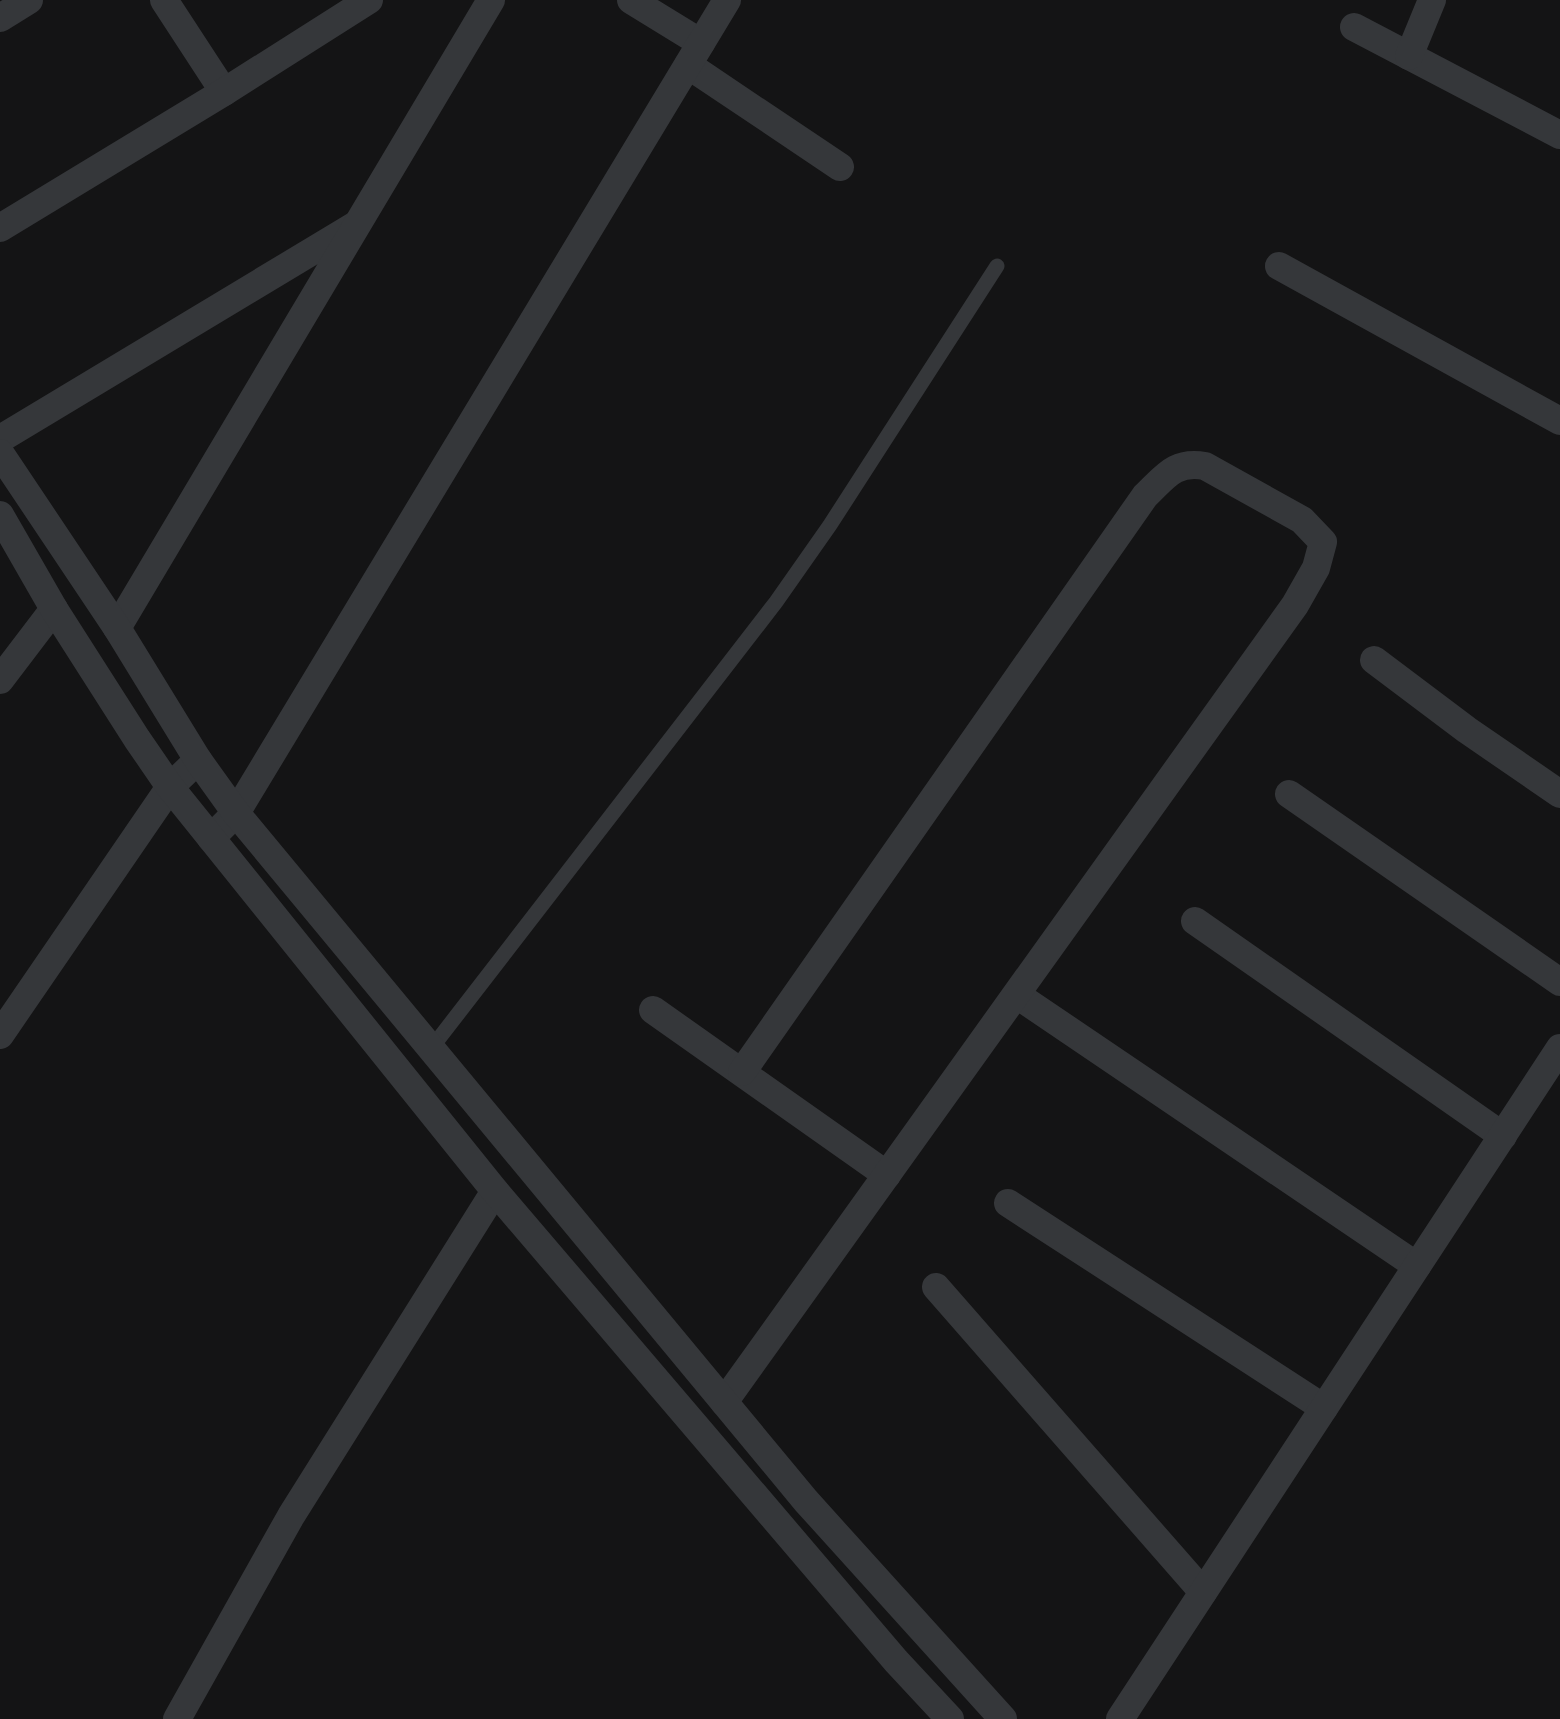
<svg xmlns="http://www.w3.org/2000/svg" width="1560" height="1719" font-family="Mulish,sans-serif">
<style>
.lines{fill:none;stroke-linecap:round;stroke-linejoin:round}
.service{stroke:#35373a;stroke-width:15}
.minor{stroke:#35373a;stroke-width:28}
.tertiary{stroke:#35373a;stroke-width:28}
</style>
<rect width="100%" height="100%" fill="#141415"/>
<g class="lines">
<path class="service" d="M 430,1050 L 776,602 L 830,525 L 997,266"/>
<g class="minor">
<path d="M 164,0 L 224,92"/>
<path d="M 631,0 L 701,43"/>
<path d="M 0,18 L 29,0"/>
<path d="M 1354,27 L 1560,135"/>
<path d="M 1409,56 L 1432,0"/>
<path d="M 688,65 L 840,167"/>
<path d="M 0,228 L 224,92 L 369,0"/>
<path d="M 1279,266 L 1560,421"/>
<path d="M 0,439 L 354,226"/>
<path d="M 117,628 L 491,0"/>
<path d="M 1374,660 L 1467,730 L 1560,794"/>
<path d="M 0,680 L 54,609"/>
<path d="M 1289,794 L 1560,982"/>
<path d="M 211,838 L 236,813 L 727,0"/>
<path d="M 1195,921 L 1503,1136"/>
<path d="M 1017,995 L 1417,1266"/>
<path d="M 653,1010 L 887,1175"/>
<path d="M 0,1035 L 170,787 L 198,760"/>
<path d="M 1008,1203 L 1324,1408"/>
<path d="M 936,1287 L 1203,1592"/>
<path d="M 724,1402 L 1295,605 L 1316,568 L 1323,542 L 1302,520 L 1205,466 C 1174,461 1166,476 1145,496 L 742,1072"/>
<path d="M 177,1719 L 291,1516 L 495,1191"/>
<path d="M 1120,1719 L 1560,1048"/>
</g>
<g class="tertiary">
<path d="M 0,453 L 117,628 L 198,760 L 236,813 L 806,1501 L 1003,1719"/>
<path d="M 0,515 L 54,609 L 137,739 L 170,787 L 495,1191 L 896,1661 L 950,1719"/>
</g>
</g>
</svg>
